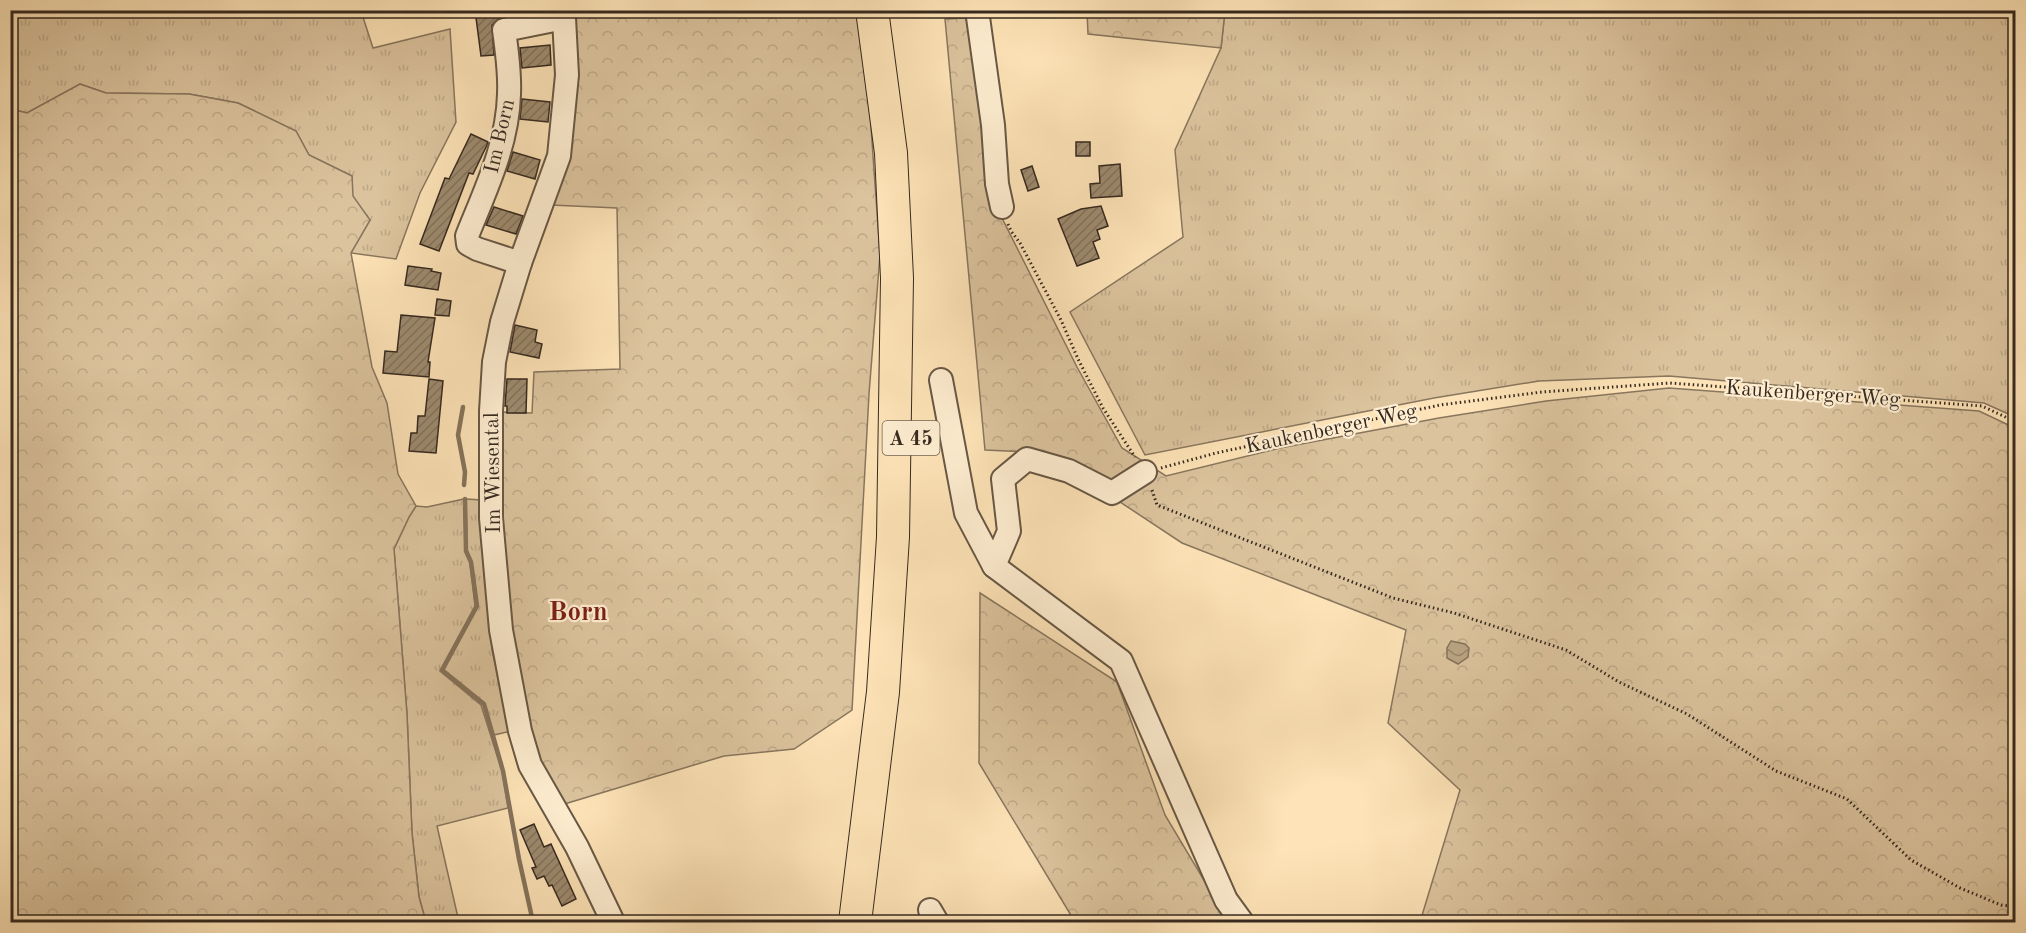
<svg xmlns="http://www.w3.org/2000/svg" width="2026" height="933" font-family="'Old Standard TT',serif">
<style>
.grass{fill:url(#grass-tufts);stroke:#88765e;stroke-width:1.5}
.forest{fill:url(#forest-crowns);stroke:#88765e;stroke-width:1.5}
.water{fill:url(#water-waves);stroke:#85735b;stroke-width:1.5}
.lines{fill:none;stroke-linecap:round;stroke-linejoin:round}
.stream{stroke:#85735b;stroke-width:4.5}
.building{fill:url(#building-hatch);stroke:#36291f;stroke-width:1.5}
.minor-casing{stroke:#685845;stroke-width:26}
.highway-casing{stroke:#36291f;stroke-width:34}
.path{stroke:#36291f;stroke-width:3;stroke-dasharray:1.5 3;stroke-linecap:butt}
.minor{stroke:#feedd0;stroke-width:22}
.highway{stroke:#fde3b7;stroke-width:32}
.labels{text-anchor:middle;stroke-width:4.5;stroke-linejoin:round;paint-order:stroke}
.shield{fill:#feedd0;stroke:#726454;stroke-width:1.5}
.shield-label{font-size:20px;font-weight:bold;fill:#36291f}
.street-label{font-size:21px;fill:#36291f;stroke:#feedd0}
.district-label{font-size:27px;font-weight:bold;fill:#7a1f14;stroke:#feedd0}
</style>
<defs>
<pattern id="grass-tufts" width="24" height="20" patternUnits="userSpaceOnUse" patternTransform="scale(1.5)"><rect width="24" height="20" fill="#dbc39d"/><path d="M3 7l-1-3M5 7V3M7 7l1-3M15 17l-1-3M17 17v-4M19 17l1-3" fill="none" stroke="#bda887"/></pattern>
<pattern id="forest-crowns" width="20" height="18" patternUnits="userSpaceOnUse" patternTransform="scale(1.5)"><rect width="20" height="18" fill="#dbc39d"/><path d="M2 6a3 3 0 1 1 6 0M12 15a3 3 0 1 1 6 0" fill="none" stroke="#bda887"/></pattern>
<pattern id="water-waves" width="16" height="10" patternUnits="userSpaceOnUse" patternTransform="scale(1.5)"><rect width="16" height="10" fill="#b9a483"/><path d="M0 5q4-4 8 0t8 0" fill="none" stroke="#97866b"/></pattern>
<pattern id="building-hatch" width="6" height="6" patternUnits="userSpaceOnUse" patternTransform="scale(1.5)"><rect width="6" height="6" fill="#9d8a6e"/><path d="M-1 1l2-2M0 6l6-6M5 7l2-2" fill="none" stroke="#81715a"/></pattern>
</defs>
<rect width="100%" height="100%" fill="#fde3b7"/>
<filter id="stains"><feTurbulence type="fractalNoise" baseFrequency=".00333" numOctaves="4"/><feColorMatrix values="0 0 0 0 .2 0 0 0 0 .09 0 0 0 0 .02 0 0 0 .5 -.17"/></filter>
<radialGradient id="worn" r=".72"><stop offset=".6" stop-color="#630" stop-opacity="0"/><stop offset="1" stop-color="#630" stop-opacity=".3"/></radialGradient>
<g class="grass">
<path d="M 11,11 L 361,11 L 373,48 L 450,29 L 456,122 L 420,193 L 396,259 L 351,253 L 370,220 L 352,196 L 352,176 L 309,155 L 296,131 L 238,103 L 189,94 L 106,93 L 80,84 L 27,113 L 11,109 Z"/>
<path d="M 1225,11 L 2015,11 L 2015,417 L 1984,403 L 1669,376 L 1539,381 L 1434,398 L 1145,455 L 1070,312 L 1183,237 L 1175,150 L 1221,48 Z"/>
<path d="M 464,499 L 465,551 L 470,563 L 475,606 L 440,671 L 481,705 L 502,771 L 508,808 L 437,826 L 459,922 L 426,922 L 419,897 L 412,833 L 407,714 L 394,549 L 409,517 L 416,506 L 427,507 Z"/>
<path d="M 466,499 L 481,500 L 492,650 L 511,731 L 494,735 L 484,703 L 444,670 L 478,606 L 472,562 L 467,550 Z"/>
</g>
<g class="forest">
<path d="M 572,11 L 857,11 L 866,56 L 880,255 L 869,394 L 852,710 L 794,749 L 724,756 L 561,805 C 553,787 542,769 537,751 C 507,641 499,525 499,412 L 532,413 L 534,372 L 620,369 L 617,208 L 551,205 L 577,58 L 576,22 Z"/>
<path d="M 1087,11 L 1225,11 L 1221,48 L 1088,34 Z"/>
<path d="M 966,18 L 1003,220 L 1077,367 L 1122,448 L 1166,476 L 1280,448 L 1439,418 L 1546,401 L 1669,388 L 1979,411 L 2015,428 L 2015,922 L 1420,922 L 1460,790 L 1388,723 L 1406,630 L 1182,543 L 1046,453 L 985,450 L 945,19 Z"/>
<path d="M 80,84 L 106,93 L 189,94 L 238,103 L 296,131 L 309,155 L 352,176 L 353,196 L 370,220 L 351,253 L 372,367 L 387,403 L 398,474 L 416,506 L 409,517 L 394,549 L 407,714 L 412,833 L 419,897 L 426,922 L 11,922 L 11,109 L 27,113 Z"/>
<path d="M 980,593 L 1117,682 L 1165,815 L 1229,922 L 1075,922 L 979,763 Z"/>
</g>
<path class="water" d="M 1451,641 L 1465,644 L 1469,648 L 1468,657 L 1458,664 L 1447,658 L 1447,648 Z"/>
<g class="lines">
<g class="stream">
<path d="M 463,407 L 458,435 L 465,472 L 464,485"/>
<path d="M 465,499 L 466,551 L 471,562 L 477,606 L 442,670 L 484,704 L 503,771 L 519,859 L 533,922"/>
</g>
</g>
<g class="building">
<path d="M 475,10 L 522,10 L 523,12 L 501,17 L 492,25 L 494,55 L 481,56 Z"/>
<path d="M 550,45 L 551,65 L 522,68 L 520,48 Z"/>
<path d="M 522,99 L 550,102 L 548,122 L 520,119 Z"/>
<path d="M 471,134 L 488,142 L 487,145 L 473,174 L 469,173 L 439,251 L 420,244 L 445,178 L 449,179 Z"/>
<rect x="1076" y="142" width="14" height="14"/>
<path d="M 513,152 L 540,160 L 535,179 L 507,171 Z"/>
<path d="M 1120,164 L 1122,196 L 1091,198 L 1090,184 L 1100,183 L 1099,166 Z"/>
<path d="M 1032,166 L 1039,187 L 1028,191 L 1021,170 Z"/>
<path d="M 1101,206 L 1108,226 L 1097,230 L 1100,239 L 1093,242 L 1099,258 L 1077,266 L 1058,219 L 1081,209 Z"/>
<path d="M 494,207 L 523,216 L 516,234 L 486,225 Z"/>
<path d="M 408,266 L 432,269 L 431,271 L 441,273 L 438,290 L 405,285 Z"/>
<path d="M 437,299 L 451,301 L 449,316 L 435,315 Z"/>
<path d="M 401,315 L 435,318 L 428,362 L 430,362 L 429,377 L 383,373 L 385,351 L 397,352 Z"/>
<path d="M 515,325 L 537,330 L 535,342 L 542,344 L 539,358 L 510,352 Z"/>
<path d="M 429,379 L 443,381 L 436,453 L 409,451 L 411,433 L 417,433 L 418,416 L 425,416 Z"/>
<path d="M 507,379 L 527,379 L 526,413 L 507,413 L 507,406 L 505,406 Z"/>
<path d="M 534,824 L 544,847 L 551,844 L 576,899 L 562,906 L 552,885 L 549,886 L 544,876 L 537,879 L 532,868 L 536,867 L 520,830 Z"/>
</g>
<g class="lines">
<defs>
<g id="minor">
<path d="M 562,10 L 564,18 L 567,75 L 559,156 L 520,263 L 502,322 L 494,362 L 491,411 L 491,518 L 501,630 L 520,731 L 530,765 L 577,847 L 613,922"/>
<path d="M 977,10 L 993,125 L 997,184 L 1002,207"/>
<path d="M 520,263 L 477,249 L 468,244 L 467,236 C 485,191 508,144 509,94 C 510,73 507,51 504,30 L 564,18"/>
<path d="M 941,380 L 966,513 L 994,566 L 1121,661 L 1226,900 L 1242,922"/>
<path d="M 994,566 L 1009,531 L 1003,479 L 1027,459 L 1069,471 L 1112,493 L 1145,472"/>
<path d="M 930,910 L 937,922"/>
</g>
<path id="highway" d="M 855,922 L 883,692 L 893,537 L 897,278 L 891,153 L 872,10"/>
</defs>
<use href="#minor" class="minor-casing"/>
<use href="#highway" class="highway-casing"/>
<g class="path">
<path d="M 772,10 C 798,20 824,17 851,14"/>
<path d="M 1008,224 L 1011,231 L 1020,243 L 1061,320 L 1078,359 L 1103,408 L 1135,457"/>
<path d="M 1161,468 L 1216,453 L 1440,405 L 1542,392 L 1670,383 L 1982,406 L 2016,422"/>
<path d="M 1152,490 L 1157,505 L 1393,598 L 1454,613 L 1566,650 L 1619,682 L 1687,714 L 1776,771 L 1847,799 L 1911,860 L 1960,888 L 2001,905 L 2016,907"/>
</g>
<use href="#minor" class="minor"/>
<use href="#highway" class="highway"/>
</g>
<g class="labels">
<rect class="shield" x="882.5" y="421" width="57" height="34" rx="4.5"/>
<g class="shield-label">
<text x="911" y="445">A 45</text>
</g>
<g class="street-label">
<text transform="translate(499 136) rotate(-77)" y="7">Im Born</text>
<text transform="translate(1813 393) rotate(4)" y="7">Kaukenberger Weg</text>
<text transform="translate(1331 428) rotate(-12)" y="7">Kaukenberger Weg</text>
<text transform="translate(492 473) rotate(-91)" y="7">Im Wiesental</text>
</g>
<g class="district-label">
<text x="578" y="620">Born</text>
</g>
</g>
<rect width="2026" height="933" fill="none" stroke="#fde3b7" stroke-width="36"/>
<rect x="12" y="12" width="2002" height="909" fill="none" stroke="#36291f" stroke-width="3"/>
<rect x="18" y="18" width="1990" height="897" fill="none" stroke="#36291f" stroke-width="1.5"/>
<rect width="100%" height="100%" filter="url(#stains)"/>
<rect width="100%" height="100%" fill="url(#worn)"/>
</svg>
